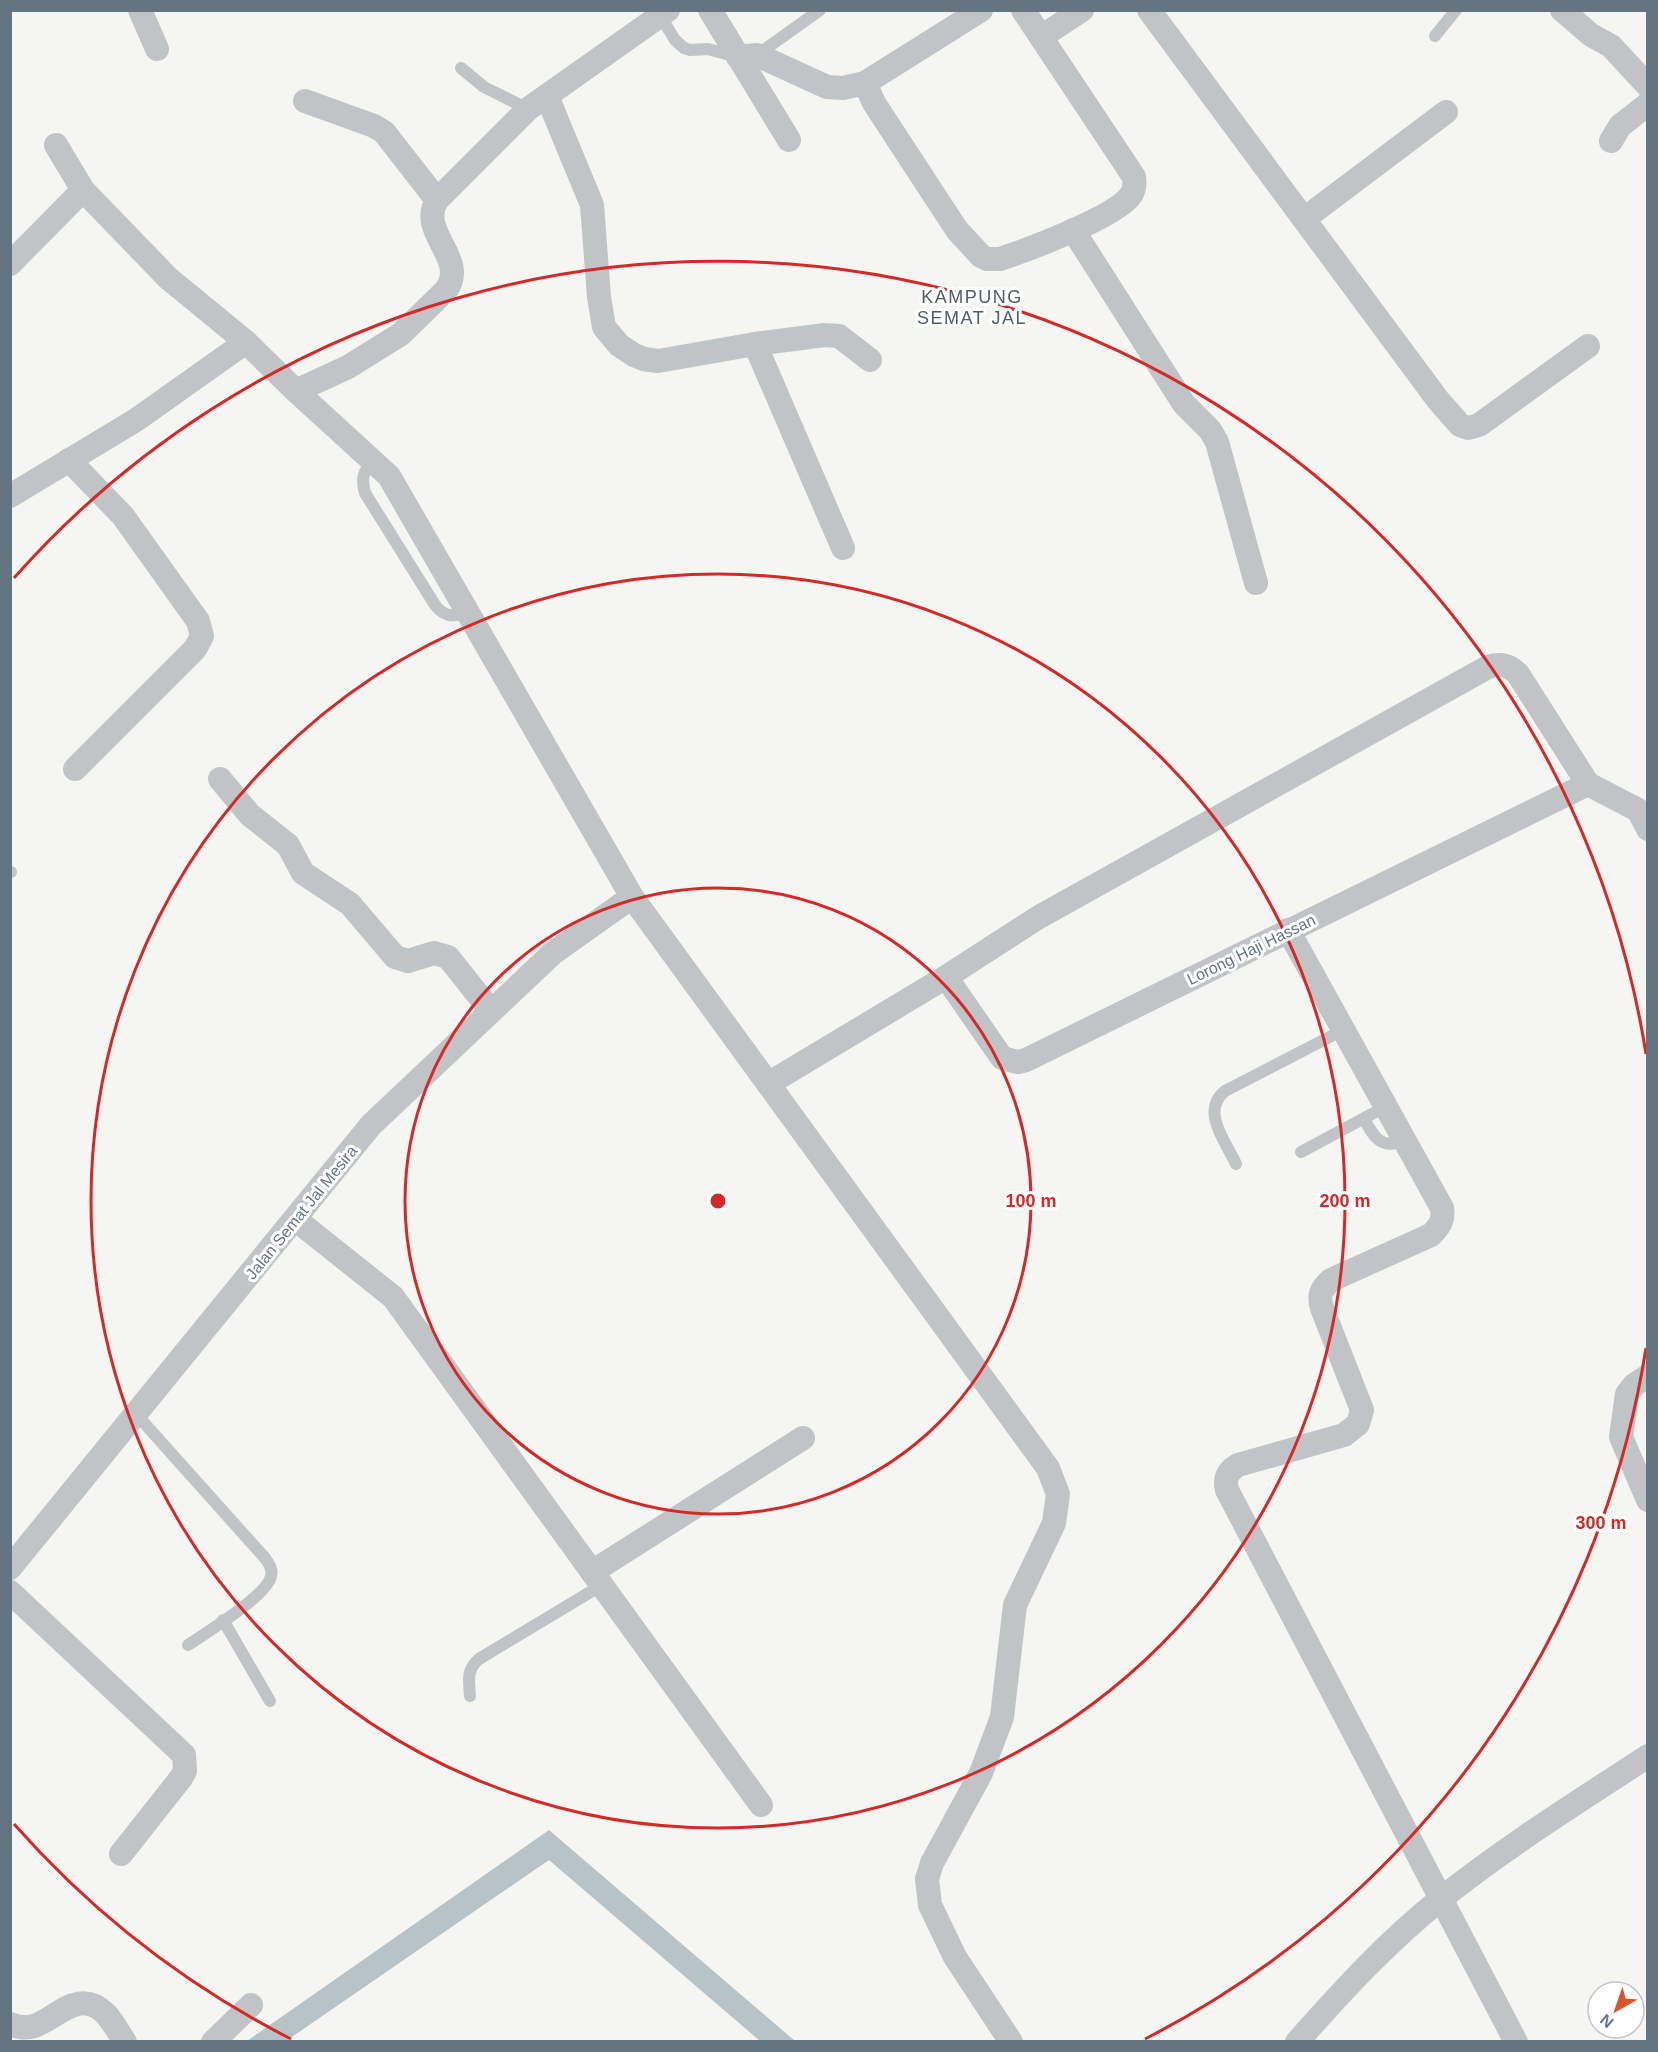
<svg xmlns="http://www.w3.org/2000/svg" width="1658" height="2052" font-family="Arial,sans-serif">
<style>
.water{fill:#b7c3c7}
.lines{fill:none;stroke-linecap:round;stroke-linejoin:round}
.lane{stroke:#c0c4c7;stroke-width:12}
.street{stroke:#c0c4c7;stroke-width:24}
.ring{fill:none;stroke:#d62828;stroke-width:3}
.labels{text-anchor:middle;stroke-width:6;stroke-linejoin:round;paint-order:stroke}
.street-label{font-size:16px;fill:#647481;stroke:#fff}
.neighbourhood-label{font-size:18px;letter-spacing:1.5px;fill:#525d66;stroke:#fff}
.centre{fill:#d62828;stroke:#fff;stroke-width:3}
.ring-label{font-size:18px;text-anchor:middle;font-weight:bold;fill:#d62828;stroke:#fff;stroke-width:6;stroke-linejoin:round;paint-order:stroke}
</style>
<rect width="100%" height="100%" fill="#f5f5f1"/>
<path class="water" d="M 549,1830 L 795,2041 L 760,2041 L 549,1860 L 286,2041 L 247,2041 Z"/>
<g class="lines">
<g class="lane">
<path d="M 661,17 L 675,40 L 684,48 L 690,50 L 708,49 L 737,57"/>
<path d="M 1435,36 L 1456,10"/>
<path d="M 757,55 L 820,10"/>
<path d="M 461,68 L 484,87 L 528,109"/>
<path d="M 374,461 C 363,470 361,479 365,493 L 435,605 C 444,617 455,618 468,611"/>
<path d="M 10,872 L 11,872"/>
<path d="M 1364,1119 C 1374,1137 1381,1150 1404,1141"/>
<path d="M 1301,1152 L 1385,1107"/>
<path d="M 1236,1164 C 1226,1142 1200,1111 1225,1091 L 1343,1030"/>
<path d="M 136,1414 L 265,1558 C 269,1564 273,1569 271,1576 C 268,1595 206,1633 188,1645"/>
<path d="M 223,1620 L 270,1701"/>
<path d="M 470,1696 C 469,1681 466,1670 479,1659 L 602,1585"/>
</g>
<g class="street">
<path d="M 140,10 L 157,49"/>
<path d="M 710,10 L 789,140"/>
<path d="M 1149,10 L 1438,400 L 1460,425 L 1468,428 L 1479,425 L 1588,346"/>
<path d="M 1562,10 L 1591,35 L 1611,46 L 1648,86"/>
<path d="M 1041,37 L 1082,10"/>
<path d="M 738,57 L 757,55 L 827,87 L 843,88 L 865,83 L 981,10"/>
<path d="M 865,83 L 874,103 L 957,230 L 981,256 L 987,259 L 1000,259 C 1027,250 1116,217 1131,195 C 1135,189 1135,184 1134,177 L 1023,10"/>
<path d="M 547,96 L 592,205 L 599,297 L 604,327 L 619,345 L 634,355 L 644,359 L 658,361 L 755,344 L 825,335 L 839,336 L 870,360"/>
<path d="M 305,101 L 374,126 L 384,132 L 437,200"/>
<path d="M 1611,141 L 1620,126 L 1648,104"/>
<path d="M 56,145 L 83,190 L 168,278 L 246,342 L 296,391 L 389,476 L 632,897 L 1048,1468 L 1058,1494 L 1054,1523 L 1015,1605 L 1002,1717 L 981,1773 L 932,1863 L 927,1879 L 930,1905 L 955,1957 L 1011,2042"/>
<path d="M 1304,219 L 1446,112"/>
<path d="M 1073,230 L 1184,404 L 1210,430 L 1217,442 L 1256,583"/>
<path d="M 10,264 L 83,190"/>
<path d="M 755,344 L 843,548"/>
<path d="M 296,391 L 348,367 L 401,334 L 446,290 C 469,259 417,232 437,200 L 528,109 L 668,10"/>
<path d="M 69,460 L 123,516 L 198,621 L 202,636 L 195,649 L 75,769"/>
<path d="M 10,496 L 136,420 L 246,342"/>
<path d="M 220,779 L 250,815 L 288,845 L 303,873 L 350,904 L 395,957 L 408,961 L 434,953 L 448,957 L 491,1011"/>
<path d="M 1288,930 L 1442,1208 C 1444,1220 1440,1226 1431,1235 L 1331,1280 C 1321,1289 1318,1295 1322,1308 L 1362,1410 L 1358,1424 L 1344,1435 L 1238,1465 C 1228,1471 1224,1478 1227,1490 L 1516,2042"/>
<path d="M 946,977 L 1002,1058 L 1018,1062 L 1026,1060 L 1588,784"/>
<path d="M 768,1084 L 946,977 L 1039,917 L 1488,667 C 1501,663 1509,665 1518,674 L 1588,784 L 1638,810 L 1648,829"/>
<path d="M 295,1219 L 393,1297 L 761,1805"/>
<path d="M 1648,1376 L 1634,1385 L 1627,1394 L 1621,1437 L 1648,1500"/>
<path d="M 10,1568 L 371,1125 L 553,953 L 632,897"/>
<path d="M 592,1572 L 803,1438"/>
<path d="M 10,1592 L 184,1755 L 185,1771 L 181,1778 L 121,1854"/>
<path d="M 10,2024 C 18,2027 25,2029 34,2026 C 58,2018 79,1987 106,2014 C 113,2022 119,2033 125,2042"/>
<path d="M 213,2042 L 251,2005"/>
<path d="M 1297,2042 C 1343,1990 1388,1941 1442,1898 C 1507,1846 1578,1802 1648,1756"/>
</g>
</g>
<g class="ring">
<circle cx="718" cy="1201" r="313"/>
<circle cx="718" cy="1201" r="627"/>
<path d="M1646 1348A940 940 0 0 1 1145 2039M291 2039A940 940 0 0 1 14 1824M14 578A940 940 0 0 1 1646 1054"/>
</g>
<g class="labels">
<g class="street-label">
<text transform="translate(1251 949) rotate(-26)" y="6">Lorong Haji Hassan</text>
<text transform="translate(301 1212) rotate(-51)" y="6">Jalan Semat Jal Mesira</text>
</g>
<g class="neighbourhood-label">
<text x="972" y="303">KAMPUNG<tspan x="972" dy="21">SEMAT JAL</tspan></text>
</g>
</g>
<circle cx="718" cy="1201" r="9" class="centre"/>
<g class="ring-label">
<text x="1031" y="1207">100 m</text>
<text x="1345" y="1207">200 m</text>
<text x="1601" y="1529">300 m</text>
</g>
<rect width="1658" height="2052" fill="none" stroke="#647481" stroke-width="24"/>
<g transform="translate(1616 2010) rotate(220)"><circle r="28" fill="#ffffff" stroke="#c1c7cd" stroke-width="1.5"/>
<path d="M0-4.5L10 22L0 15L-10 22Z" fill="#dd5329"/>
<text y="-9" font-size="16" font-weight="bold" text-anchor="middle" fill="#647481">N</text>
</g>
</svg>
